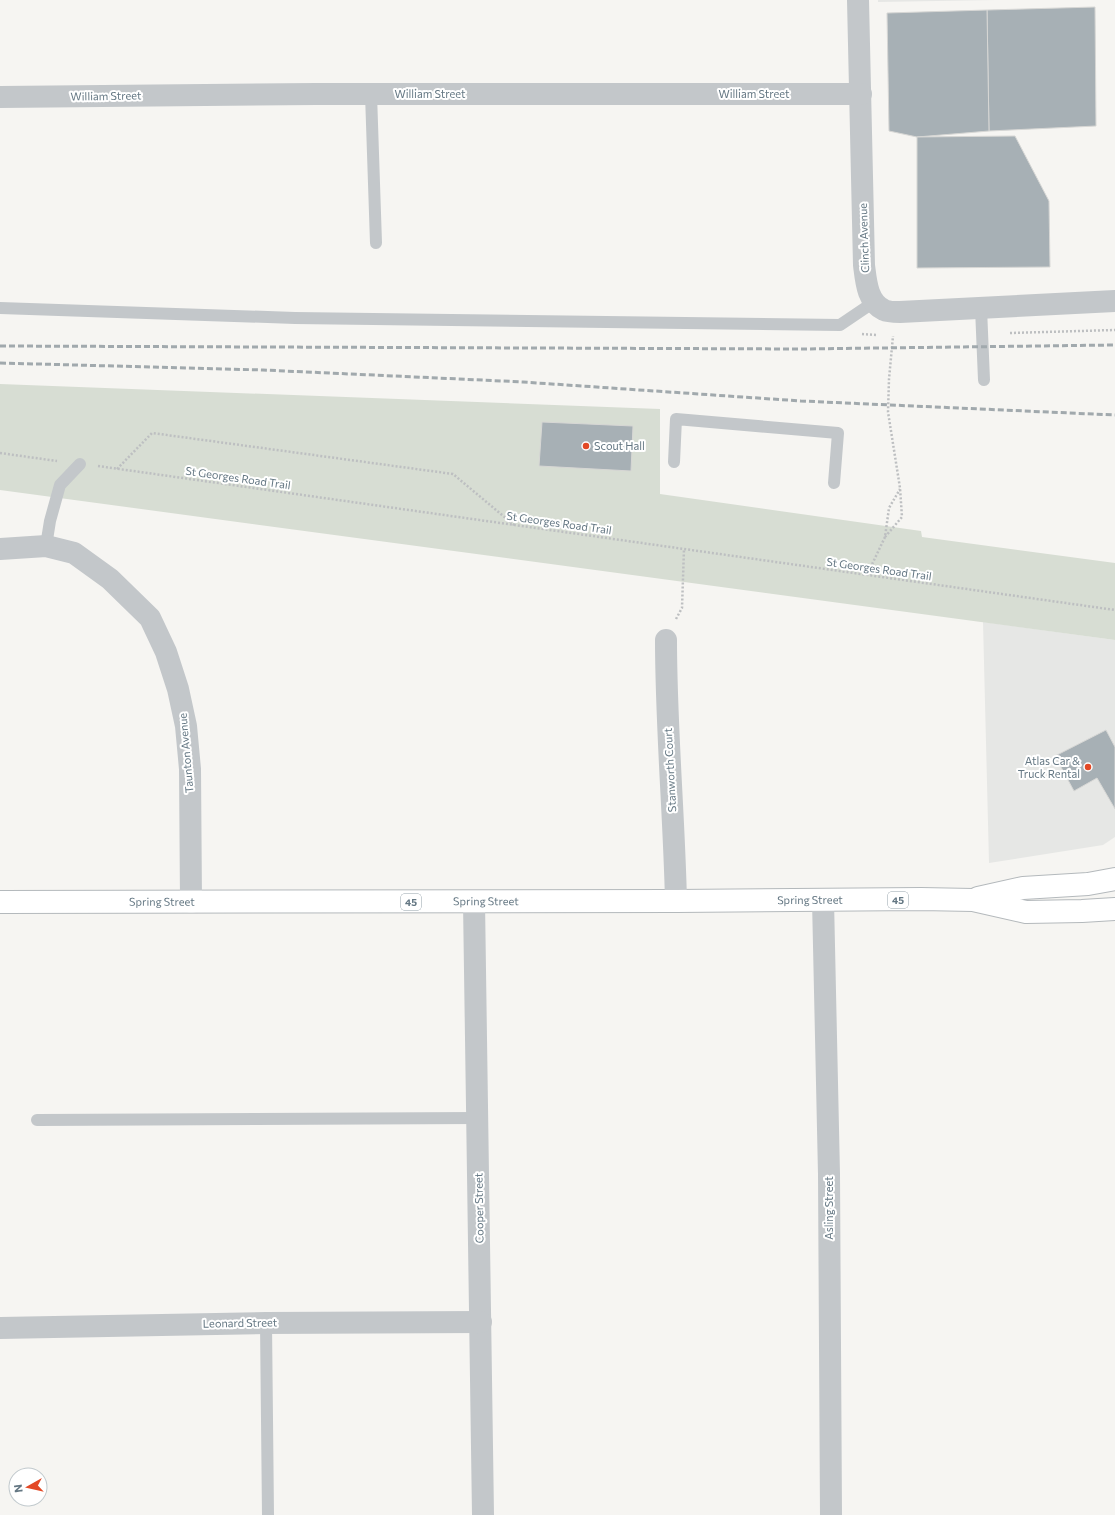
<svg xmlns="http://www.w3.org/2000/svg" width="1115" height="1515" font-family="Commissioner,sans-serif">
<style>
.built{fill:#e6e7e5}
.green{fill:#d7ddd3}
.building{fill:#a7b0b5;stroke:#d7d7d5}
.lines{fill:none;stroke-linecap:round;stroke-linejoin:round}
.primary-casing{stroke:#b4b9bc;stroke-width:24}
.path{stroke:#bdbfc1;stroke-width:2.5;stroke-dasharray:2 2;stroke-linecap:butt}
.lane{stroke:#c3c7ca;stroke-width:12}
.street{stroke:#c3c7ca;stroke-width:22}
.primary{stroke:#fff;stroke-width:22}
.rail{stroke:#a1a9ad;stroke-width:3;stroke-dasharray:6 3;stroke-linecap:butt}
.poi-dot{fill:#e34825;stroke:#fff;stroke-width:1.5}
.labels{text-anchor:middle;stroke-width:4;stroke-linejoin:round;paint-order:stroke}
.shield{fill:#fff;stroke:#92a0a8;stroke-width:1}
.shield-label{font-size:10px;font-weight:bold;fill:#647783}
.street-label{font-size:11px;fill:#647783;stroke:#fff}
.poi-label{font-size:11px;fill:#647783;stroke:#fff;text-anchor:start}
</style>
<rect width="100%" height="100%" fill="#f6f5f2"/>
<g class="built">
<path d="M 878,0 L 996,0 L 878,2 Z"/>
<path d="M 983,622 L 1115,640 L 1115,837 L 1103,845 L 989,863 Z"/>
</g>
<path class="green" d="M 0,384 L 660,409 L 660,494 L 921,531 L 922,537 L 1115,563 L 1115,640 L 0,490 Z"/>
<g class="building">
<path d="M 1095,7 L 1096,126 L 989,131 L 987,10 Z"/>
<path d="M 987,10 L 989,131 L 917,137 L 889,131 L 887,13 Z"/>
<path d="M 1015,136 L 1049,201 L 1050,267 L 917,268 L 917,137 Z"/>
<path d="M 542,422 L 633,426 L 631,471 L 539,466 Z"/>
<path d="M 1106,730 L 1115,747 L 1115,809 L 1097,778 L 1074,791 L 1055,756 Z"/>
</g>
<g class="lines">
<defs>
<g id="primary">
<path d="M 978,898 L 1023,888 L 1088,884 L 1115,879"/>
<path id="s1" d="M 0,902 L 676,901 L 921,899 L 973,900 L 1026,912 L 1082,911 L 1115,909"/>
</g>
</defs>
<use href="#primary" class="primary-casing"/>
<g class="path">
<path d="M 1010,333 L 1115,330"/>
<path d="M 862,334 L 877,335"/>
<path d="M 0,453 L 57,461"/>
<path d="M 98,466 L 1115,610"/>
<path d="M 117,469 L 152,433 L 453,474 L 514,525"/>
<path d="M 885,537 L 902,517 L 900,488 L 888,412 L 889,379 L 893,336"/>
<path d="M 867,575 L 885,537 L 889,508 L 900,489"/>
<path d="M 676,619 L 682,608 L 684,549"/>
</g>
<g class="lane">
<path d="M 371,94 L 376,243"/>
<path d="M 0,308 L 295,318 L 840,325 L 874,302"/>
<path d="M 981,308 L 984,380"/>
<path d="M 674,462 L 676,419 L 838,433 L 834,483"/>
<path d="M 46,546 L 50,521 L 60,485 L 80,464"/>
<path d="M 37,1120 L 478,1118"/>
<path d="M 266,1323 L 268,1515"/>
</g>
<g class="street">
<path d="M 858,0 L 864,265 C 866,281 867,302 884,310 C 888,312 895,312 900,312 L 1115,301"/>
<path d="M 0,97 L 316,94 L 861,94"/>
<path d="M 0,549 L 46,546 L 74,553 L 110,579 L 150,618 L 166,652 L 178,689 L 186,726 L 190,769 L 191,902"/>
<path d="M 666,640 C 666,727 674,814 676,901"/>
<path d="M 823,900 L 829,1174 L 831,1515"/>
<path d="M 474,902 L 483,1515"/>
<path d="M 0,1328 L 266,1323 L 481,1322"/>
</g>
<use href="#primary" class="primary"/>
<g class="rail">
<path d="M 0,346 L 801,349 L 1115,345"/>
<path d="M 0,363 L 263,370 L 438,378 L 523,382 L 801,401 L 1115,415"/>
</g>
</g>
<g class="poi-dot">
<circle cx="586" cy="446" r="4"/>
<circle cx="1088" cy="767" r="4"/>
</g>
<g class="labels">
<g class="shield">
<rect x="888" y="892" width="20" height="16" rx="3"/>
<rect x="401" y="894" width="20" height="16" rx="3"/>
</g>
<g class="shield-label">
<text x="898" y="904">45</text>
<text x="411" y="906">45</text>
</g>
<g class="street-label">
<text x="430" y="98">William Street</text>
<text x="754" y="98">William Street</text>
<text transform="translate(106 96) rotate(-1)" y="4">William Street</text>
<text transform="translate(864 238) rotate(-92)" y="4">Clinch Avenue</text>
<text transform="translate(238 478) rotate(8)" y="4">St Georges Road Trail</text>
<text transform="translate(559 523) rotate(8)" y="4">St Georges Road Trail</text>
<text transform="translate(879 569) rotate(8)" y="4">St Georges Road Trail</text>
<text transform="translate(186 753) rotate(-95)" y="4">Taunton Avenue</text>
<text transform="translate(670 770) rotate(-93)" y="4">Stanworth Court</text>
<text dy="4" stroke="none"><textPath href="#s1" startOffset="810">Spring Street</textPath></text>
<text dy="4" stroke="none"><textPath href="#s1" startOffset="486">Spring Street</textPath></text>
<text dy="4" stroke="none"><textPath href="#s1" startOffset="162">Spring Street</textPath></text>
<text transform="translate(479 1208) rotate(-91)" y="4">Cooper Street</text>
<text transform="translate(829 1208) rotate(-90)" y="4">Asling Street</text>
<text transform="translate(240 1323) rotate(-1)" y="4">Leonard Street</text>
</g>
<g class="poi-label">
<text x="594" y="450">Scout Hall</text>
<text x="1080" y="765" text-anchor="end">Atlas Car &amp;<tspan x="1080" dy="13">Truck Rental</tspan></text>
</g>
</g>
<g transform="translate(28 1487) rotate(262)"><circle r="19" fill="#ffffff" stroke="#c1c9cd"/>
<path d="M0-3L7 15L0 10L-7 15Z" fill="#e34825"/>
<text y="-6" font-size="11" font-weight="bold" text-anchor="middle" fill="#647783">N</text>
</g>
</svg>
